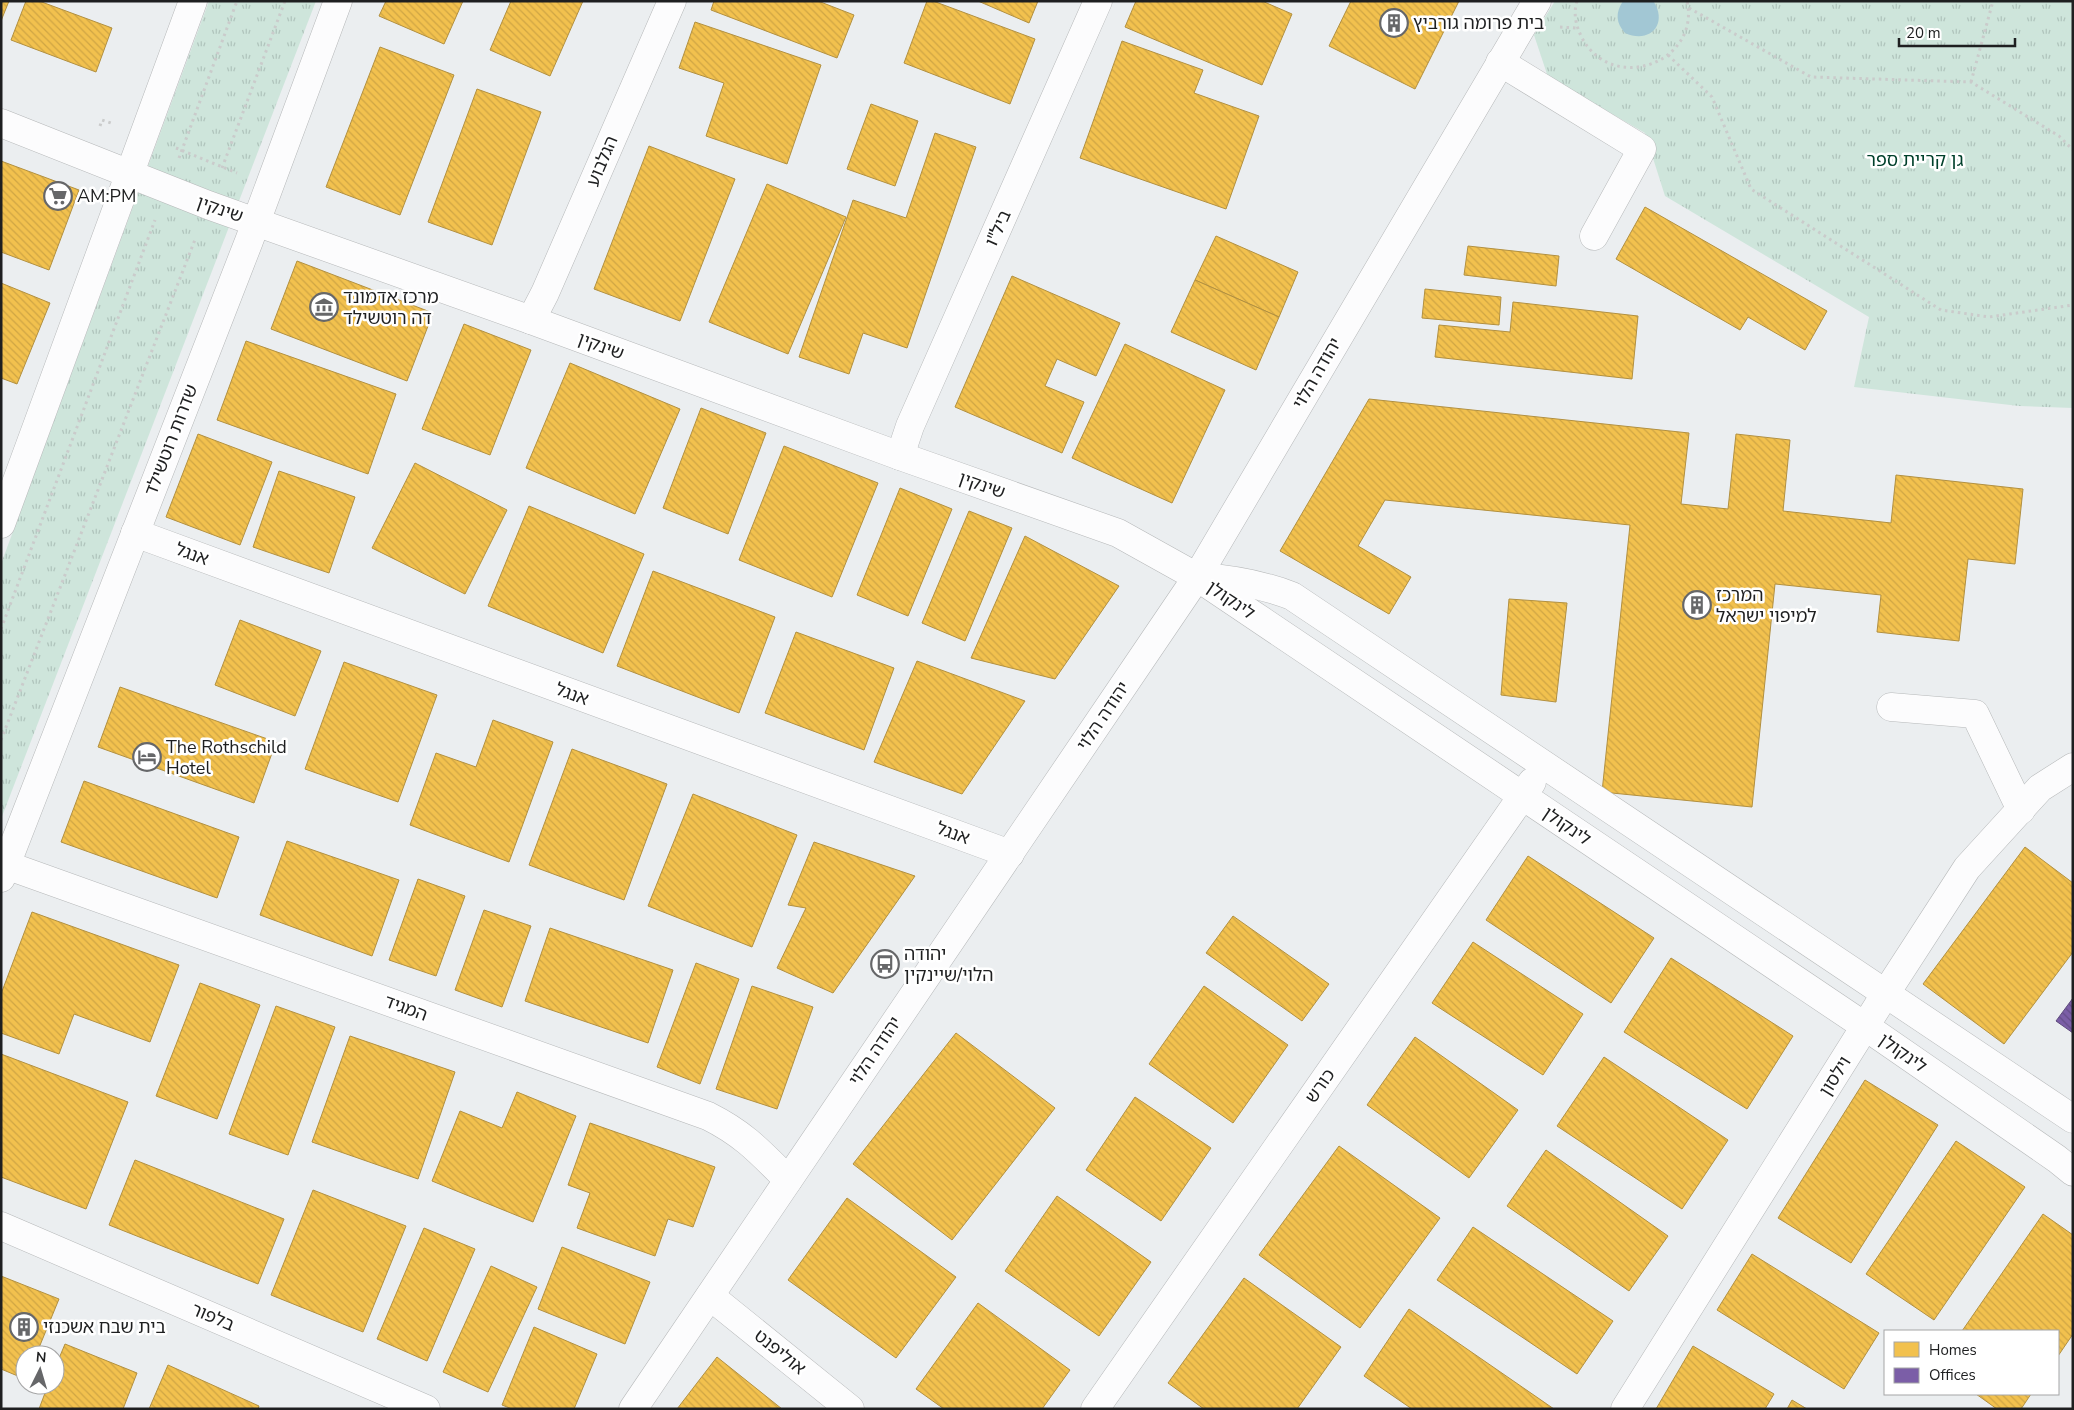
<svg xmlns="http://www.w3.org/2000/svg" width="2074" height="1410" font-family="'Nunito Sans','Noto Sans Hebrew',sans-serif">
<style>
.park{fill:url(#park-tufts)}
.water{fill:#a2c7d4}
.homes{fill:url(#homes-back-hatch);stroke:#b29040}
.offices{fill:url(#offices-back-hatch);stroke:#5f4b7e}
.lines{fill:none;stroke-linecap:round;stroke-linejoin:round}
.minor-casing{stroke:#b6b8b9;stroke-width:29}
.path{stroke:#cacbcb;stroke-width:3;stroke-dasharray:2.5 4;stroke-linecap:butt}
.minor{stroke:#fcfcfd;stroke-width:28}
.labels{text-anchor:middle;stroke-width:5;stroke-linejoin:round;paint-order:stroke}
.poi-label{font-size:18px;fill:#1e1f20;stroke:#fff;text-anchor:start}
.park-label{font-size:18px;fill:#00402b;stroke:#fff}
.street-label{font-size:18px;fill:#1e1f20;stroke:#fff}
</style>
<defs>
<pattern id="park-tufts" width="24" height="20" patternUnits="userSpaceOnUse" patternTransform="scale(1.25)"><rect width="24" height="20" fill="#cee5db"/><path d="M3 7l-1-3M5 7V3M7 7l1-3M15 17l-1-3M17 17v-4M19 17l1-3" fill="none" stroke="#b0c4bc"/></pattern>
<pattern id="homes-back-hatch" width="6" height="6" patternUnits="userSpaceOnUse" patternTransform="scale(1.25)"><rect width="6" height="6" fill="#f2c14e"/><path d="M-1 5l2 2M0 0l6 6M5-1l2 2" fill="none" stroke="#cfa544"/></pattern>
<pattern id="offices-back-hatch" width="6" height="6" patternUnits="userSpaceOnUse" patternTransform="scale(1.25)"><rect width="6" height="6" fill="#7b5ea7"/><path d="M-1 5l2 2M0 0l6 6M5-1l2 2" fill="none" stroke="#644d88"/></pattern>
</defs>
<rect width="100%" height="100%" fill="#ebeef0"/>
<g class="park">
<path d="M 209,1 L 316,1 L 1,819 L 1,564 Z"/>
<path d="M 1555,1 L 2073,2 L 2073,408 L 2019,406 L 1854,387 L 1869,317 L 1665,196 L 1645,133 L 1548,77 L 1534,35 Z"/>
</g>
<path class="water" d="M 1623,1 L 1654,2 C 1668,25 1649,44 1625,33 C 1616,23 1615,13 1623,1 Z"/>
<g class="homes">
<path d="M 1,1 L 9,1 L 1,21 Z"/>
<path d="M 26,1 L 39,1 L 112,28 L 96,72 L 11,40 Z"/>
<path d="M 386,1 L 463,1 L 444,44 L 379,16 Z"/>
<path d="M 511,1 L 583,1 L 550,76 L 490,50 Z"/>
<path d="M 714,1 L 818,1 L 854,15 L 837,58 L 711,10 Z"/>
<path d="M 927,1 L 933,1 L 1035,39 L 1010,104 L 904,63 Z"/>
<path d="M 978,1 L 1038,1 L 1029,23 Z"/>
<path d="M 1136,1 L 1262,1 L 1292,14 L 1262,85 L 1125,27 Z"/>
<path d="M 1351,1 L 1459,1 L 1415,89 L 1329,46 Z"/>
<path d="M 695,22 L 821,65 L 787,164 L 706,136 L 724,83 L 679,68 Z"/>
<path d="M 1122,41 L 1203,70 L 1194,93 L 1259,116 L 1226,209 L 1080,158 Z"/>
<path d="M 380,47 L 454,75 L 400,215 L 326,187 Z"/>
<path d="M 477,89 L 541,112 L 492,245 L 428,222 Z"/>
<path d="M 871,104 L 918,121 L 895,186 L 847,169 Z"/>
<path d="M 935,133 L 976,147 L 907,348 L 863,333 L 849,374 L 799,357 L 853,200 L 906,218 Z"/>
<path d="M 649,146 L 735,179 L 680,321 L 594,289 Z"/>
<path d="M 1,161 L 79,190 L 49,270 L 1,252 Z"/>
<path d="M 767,184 L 846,217 L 788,354 L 709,322 Z"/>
<path d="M 1645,207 L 1827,311 L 1805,350 L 1748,317 L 1740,330 L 1616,259 Z"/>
<path d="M 1216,236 L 1298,272 L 1279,317 L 1195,280 Z"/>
<path d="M 1468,246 L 1559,256 L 1556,286 L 1464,275 Z"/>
<path d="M 297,261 L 433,313 L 407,381 L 271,329 Z"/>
<path d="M 1012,276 L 1120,323 L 1096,376 L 1057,359 L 1045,386 L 1084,402 L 1062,453 L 955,407 Z"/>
<path d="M 1195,280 L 1279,317 L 1256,370 L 1171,332 Z"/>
<path d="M 1,283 L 50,303 L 17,384 L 1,378 Z"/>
<path d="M 1425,289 L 1501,297 L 1499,325 L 1422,318 Z"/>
<path d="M 1513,302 L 1638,316 L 1632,379 L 1435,357 L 1439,325 L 1510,332 Z"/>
<path d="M 464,324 L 531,350 L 490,455 L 422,429 Z"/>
<path d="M 246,341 L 396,394 L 368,474 L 217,420 Z"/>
<path d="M 1125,344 L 1225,390 L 1172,503 L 1072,458 Z"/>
<path d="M 570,363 L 680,409 L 635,514 L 526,468 Z"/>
<path d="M 1369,399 L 1689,433 L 1681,504 L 1728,509 L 1736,434 L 1790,440 L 1783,511 L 1891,523 L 1896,475 L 2023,489 L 2015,564 L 1968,559 L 1959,641 L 1877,632 L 1881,595 L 1775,584 L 1752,807 L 1602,792 L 1630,525 L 1385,500 L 1358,546 L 1411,577 L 1389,614 L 1280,551 Z"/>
<path d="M 701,408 L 766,433 L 728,534 L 663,508 Z"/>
<path d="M 198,434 L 272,462 L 240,545 L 166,517 Z"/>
<path d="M 784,446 L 878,483 L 832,597 L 739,560 Z"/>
<path d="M 415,463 L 507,510 L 465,594 L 372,548 Z"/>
<path d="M 279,471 L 355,497 L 329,573 L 253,547 Z"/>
<path d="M 900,488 L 952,509 L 908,616 L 857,595 Z"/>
<path d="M 529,506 L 644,554 L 603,653 L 488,606 Z"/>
<path d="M 969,511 L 1012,528 L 965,641 L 922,623 Z"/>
<path d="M 1025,536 L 1119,586 L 1055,679 L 971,658 Z"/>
<path d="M 653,571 L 775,617 L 739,713 L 617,666 Z"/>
<path d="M 1509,599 L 1567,603 L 1556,702 L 1501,695 Z"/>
<path d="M 240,620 L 321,651 L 295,716 L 215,685 Z"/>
<path d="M 796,632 L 894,668 L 864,750 L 765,713 Z"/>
<path d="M 917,661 L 1025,701 L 962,794 L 874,762 Z"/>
<path d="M 344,662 L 437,695 L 398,802 L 305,769 Z"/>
<path d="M 120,687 L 276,742 L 254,803 L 98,747 Z"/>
<path d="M 493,720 L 553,742 L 509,862 L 410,825 L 436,753 L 476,767 Z"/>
<path d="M 572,749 L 667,784 L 624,900 L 529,865 Z"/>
<path d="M 84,781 L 239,837 L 217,898 L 61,842 Z"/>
<path d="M 693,794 L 797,835 L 752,947 L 648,906 Z"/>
<path d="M 287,841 L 399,880 L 372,956 L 260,915 Z"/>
<path d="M 814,842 L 915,876 L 833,993 L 777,968 L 806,908 L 788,905 Z"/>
<path d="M 2025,847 L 2073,883 L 2073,952 L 2004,1044 L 1923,984 Z"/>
<path d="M 1528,856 L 1654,938 L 1611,1003 L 1486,920 Z"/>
<path d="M 418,879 L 465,896 L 436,976 L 389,960 Z"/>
<path d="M 484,910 L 531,926 L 502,1007 L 455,990 Z"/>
<path d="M 32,912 L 179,965 L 150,1042 L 74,1014 L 59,1054 L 1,1033 L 1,994 Z"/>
<path d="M 1233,916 L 1329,984 L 1302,1021 L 1206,953 Z"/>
<path d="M 550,928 L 673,970 L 648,1043 L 525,1001 Z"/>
<path d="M 1473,942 L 1583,1014 L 1543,1075 L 1432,1003 Z"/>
<path d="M 1671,958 L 1793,1036 L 1747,1109 L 1624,1032 Z"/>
<path d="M 696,963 L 739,979 L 700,1084 L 657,1067 Z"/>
<path d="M 200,983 L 260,1005 L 217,1119 L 156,1096 Z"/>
<path d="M 752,986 L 813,1007 L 777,1109 L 716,1089 Z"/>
<path d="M 1204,986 L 1288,1045 L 1233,1123 L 1149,1064 Z"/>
<path d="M 276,1006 L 335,1027 L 288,1155 L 229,1134 Z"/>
<path d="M 956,1033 L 1055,1108 L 952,1240 L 853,1164 Z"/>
<path d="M 350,1036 L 455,1072 L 418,1179 L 312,1142 Z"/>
<path d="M 1415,1037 L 1518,1110 L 1469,1178 L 1367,1105 Z"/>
<path d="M 1,1054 L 128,1102 L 86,1209 L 1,1177 Z"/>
<path d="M 1604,1057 L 1728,1140 L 1682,1209 L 1557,1126 Z"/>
<path d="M 1865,1080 L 1938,1125 L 1851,1263 L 1778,1218 Z"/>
<path d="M 517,1092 L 576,1116 L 533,1222 L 432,1181 L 460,1111 L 502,1128 Z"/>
<path d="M 1135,1097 L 1211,1148 L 1161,1221 L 1086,1170 Z"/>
<path d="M 590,1123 L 715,1167 L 693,1227 L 668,1219 L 655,1256 L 577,1228 L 590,1193 L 568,1185 Z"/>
<path d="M 1956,1141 L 2025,1187 L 1934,1320 L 1866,1274 Z"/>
<path d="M 1339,1146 L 1440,1218 L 1360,1328 L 1259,1255 Z"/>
<path d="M 1546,1150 L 1668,1236 L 1629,1291 L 1507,1206 Z"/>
<path d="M 135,1160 L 284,1219 L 258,1284 L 109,1225 Z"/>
<path d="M 313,1190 L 406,1226 L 363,1332 L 271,1295 Z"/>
<path d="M 1057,1196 L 1151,1262 L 1099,1336 L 1005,1271 Z"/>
<path d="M 847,1198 L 956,1277 L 896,1358 L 788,1280 Z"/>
<path d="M 2043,1214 L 2073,1235 L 2073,1334 L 2058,1356 L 2058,1331 L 1962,1331 Z"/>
<path d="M 1473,1227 L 1613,1321 L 1577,1374 L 1437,1280 Z"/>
<path d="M 424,1228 L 475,1249 L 427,1361 L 377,1339 Z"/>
<path d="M 562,1247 L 650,1282 L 625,1344 L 538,1309 Z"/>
<path d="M 1752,1254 L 1879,1333 L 1844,1389 L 1717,1310 Z"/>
<path d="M 491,1266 L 537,1287 L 488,1392 L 443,1372 Z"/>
<path d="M 1,1276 L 59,1299 L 36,1355 L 25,1355 L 25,1379 L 1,1369 Z"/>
<path d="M 1244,1278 L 1341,1347 L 1297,1409 L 1204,1409 L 1168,1383 Z"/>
<path d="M 978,1303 L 1070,1370 L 1042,1409 L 944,1409 L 916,1389 Z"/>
<path d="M 1409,1309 L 1554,1409 L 1412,1409 L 1364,1376 Z"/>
<path d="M 534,1327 L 597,1354 L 574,1409 L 512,1409 L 502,1405 Z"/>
<path d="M 65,1344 L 137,1373 L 123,1409 L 39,1409 L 48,1385 L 55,1385 L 55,1368 Z"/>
<path d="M 1693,1346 L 1774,1394 L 1765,1409 L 1656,1409 Z"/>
<path d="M 717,1357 L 782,1409 L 677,1409 Z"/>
<path d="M 168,1365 L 259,1406 L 258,1409 L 149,1409 Z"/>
<path d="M 1976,1394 L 2031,1394 L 2021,1409 L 1997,1409 Z"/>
<path d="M 1792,1400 L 1807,1409 L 1787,1409 Z"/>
</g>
<path class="offices" d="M 2073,998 L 2073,1033 L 2056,1021 Z"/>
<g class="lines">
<defs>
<g id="minor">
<path d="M 1500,62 L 1642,149 L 1594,236"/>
<path d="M 1,123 L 208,205 L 531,320 L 900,456 L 1118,533 L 1197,577 L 1252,614 L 1866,1027 L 2057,1159 L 2073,1172"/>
<path d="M 531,320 L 545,293 L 672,1"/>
<path d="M 900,456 L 910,426 L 1098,1"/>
<path d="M 1,524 L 193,1"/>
<path d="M 135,533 L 1010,854"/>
<path d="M 1199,577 C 1232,579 1261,584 1292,596 L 2073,1119"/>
<path d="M 1891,707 L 1975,714 L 2021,810"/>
<path d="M 6,865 L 708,1116 C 744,1134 760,1152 788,1180"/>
<path d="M 1,878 L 249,241 L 338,1"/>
<path d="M 1,1226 L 426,1409"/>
<path d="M 710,1296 L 850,1409"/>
<path d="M 633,1409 L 1197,577 L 1537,1"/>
<path d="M 1095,1409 L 1532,782"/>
<path d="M 1625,1409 L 1886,993 L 1967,868 L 2040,788 L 2073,767"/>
</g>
</defs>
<use href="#minor" class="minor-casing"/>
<g class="path">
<path d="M 1577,1 C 1573,14 1576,26 1582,38 C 1613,95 1701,62 1687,1"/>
<path d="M 1689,8 L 1811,77 L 1971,82 L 2059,136 L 2073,150"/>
<path d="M 1560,27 L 1577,28"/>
<path d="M 1668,55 L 1712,97 L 1751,189 L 1941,310 L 1989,317 L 2073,305"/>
<path d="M 1971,82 L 1993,1"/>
<path d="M 100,126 L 102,120 L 111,123"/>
<path d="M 176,148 L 237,173"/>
<path d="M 179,158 L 237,1"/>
<path d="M 222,168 L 285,1"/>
<path d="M 1,629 L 155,220"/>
<path d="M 1,740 L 196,237"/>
</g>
<use href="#minor" class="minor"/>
</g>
<defs>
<symbol id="building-ring" viewBox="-11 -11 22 22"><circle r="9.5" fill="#fff" stroke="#666769" stroke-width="1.5"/><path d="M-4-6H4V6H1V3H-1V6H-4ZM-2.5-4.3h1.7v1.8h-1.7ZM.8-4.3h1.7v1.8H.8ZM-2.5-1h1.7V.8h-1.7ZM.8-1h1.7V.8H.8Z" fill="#666769"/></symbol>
<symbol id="supermarket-ring" viewBox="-11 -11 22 22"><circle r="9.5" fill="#fff" stroke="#666769" stroke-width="1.5"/><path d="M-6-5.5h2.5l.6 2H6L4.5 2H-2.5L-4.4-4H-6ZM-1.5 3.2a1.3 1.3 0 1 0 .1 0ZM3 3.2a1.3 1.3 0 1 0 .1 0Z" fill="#666769"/></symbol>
<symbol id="museum-ring" viewBox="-11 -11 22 22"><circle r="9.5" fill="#fff" stroke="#666769" stroke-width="1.5"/><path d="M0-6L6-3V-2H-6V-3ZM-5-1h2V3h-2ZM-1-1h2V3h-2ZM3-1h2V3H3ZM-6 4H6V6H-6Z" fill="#666769"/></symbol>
<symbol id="hotel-ring" viewBox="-11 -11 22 22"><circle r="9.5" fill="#fff" stroke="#666769" stroke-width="1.5"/><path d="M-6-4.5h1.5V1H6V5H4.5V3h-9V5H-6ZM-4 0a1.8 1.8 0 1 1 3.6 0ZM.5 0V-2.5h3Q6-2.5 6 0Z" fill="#666769"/></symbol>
<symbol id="bus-ring" viewBox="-11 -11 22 22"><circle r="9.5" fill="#fff" stroke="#666769" stroke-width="1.5"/><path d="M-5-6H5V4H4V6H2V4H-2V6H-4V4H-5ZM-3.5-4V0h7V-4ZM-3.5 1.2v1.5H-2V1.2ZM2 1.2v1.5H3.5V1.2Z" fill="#666769"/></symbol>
</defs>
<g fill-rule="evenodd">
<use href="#building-ring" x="1378" y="7" width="32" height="32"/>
<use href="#supermarket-ring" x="42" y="180" width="32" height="32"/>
<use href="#museum-ring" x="308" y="291" width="32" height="32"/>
<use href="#building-ring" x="1681" y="589" width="32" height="32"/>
<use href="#hotel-ring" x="131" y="741" width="32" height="32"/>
<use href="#bus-ring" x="869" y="948" width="32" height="32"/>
<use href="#building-ring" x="8" y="1311" width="32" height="32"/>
</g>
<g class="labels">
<g class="poi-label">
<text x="1413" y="29">בית פרומה גורביץ</text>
<text x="77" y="202">AM:PM</text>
<text x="343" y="303">מרכז אדמונד<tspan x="343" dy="21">דה רוטשילד</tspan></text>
<text x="1716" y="601">המרכז<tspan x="1716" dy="21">למיפוי ישראל</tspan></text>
<text x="166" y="753">The Rothschild<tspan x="166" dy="21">Hotel</tspan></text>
<text x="904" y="960">יהודה<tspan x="904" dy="21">הלוי/שיינקין</tspan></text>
<text x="43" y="1333">בית שבח אשכנזי</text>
</g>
<g class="park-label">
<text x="1915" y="166">גן קריית ספר</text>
</g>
<g class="street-label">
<text transform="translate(602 161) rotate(-67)" y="6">הגלבוע</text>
<text transform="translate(220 209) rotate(19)" y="6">שינקין</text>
<text transform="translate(998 228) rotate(-66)" y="6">ביל"ו</text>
<text transform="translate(601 346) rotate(20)" y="6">שינקין</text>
<text transform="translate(1317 373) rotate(-60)" y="6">יהודה הלוי</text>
<text transform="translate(171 440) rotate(-69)" y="6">שדרות רוטשילד</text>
<text transform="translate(982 485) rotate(19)" y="6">שינקין</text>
<text transform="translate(192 554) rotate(20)" y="6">אנגל</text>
<text transform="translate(1231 600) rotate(34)" y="6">לינקולן</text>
<text transform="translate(572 694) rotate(20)" y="6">אנגל</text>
<text transform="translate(1103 716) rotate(-56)" y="6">יהודה הלוי</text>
<text transform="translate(1567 826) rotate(34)" y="6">לינקולן</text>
<text transform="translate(953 833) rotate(20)" y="6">אנגל</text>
<text transform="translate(406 1008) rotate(20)" y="6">המגיד</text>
<text transform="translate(875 1051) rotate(-56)" y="6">יהודה הלוי</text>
<text transform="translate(1903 1053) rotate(35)" y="6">לינקולן</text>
<text transform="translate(1835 1076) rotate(-58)" y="6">וילסון</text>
<text transform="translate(1320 1086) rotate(-55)" y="6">כורש</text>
<text transform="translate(213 1317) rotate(23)" y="6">בלפור</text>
<text transform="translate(780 1352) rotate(39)" y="6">אוליפנט</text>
</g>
</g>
<rect width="2074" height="1410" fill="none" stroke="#1e1f20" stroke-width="5"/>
<rect x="1884" y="1330" width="175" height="65" fill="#ffffff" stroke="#a5a5a6"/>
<rect x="1894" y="1342" width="25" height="15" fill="#f2c14e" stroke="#a5a5a6"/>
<text x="1929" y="1355" font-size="15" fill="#1e1f20">Homes</text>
<rect x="1894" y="1368" width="25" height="15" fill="#7b5ea7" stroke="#a5a5a6"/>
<text x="1929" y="1380" font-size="15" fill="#1e1f20">Offices</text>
<g transform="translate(40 1370) rotate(5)"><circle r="24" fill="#ffffff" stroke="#a5a5a6"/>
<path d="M0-4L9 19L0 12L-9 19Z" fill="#666769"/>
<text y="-8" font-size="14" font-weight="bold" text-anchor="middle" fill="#1e1f20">N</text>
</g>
<path d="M1899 38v8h116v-8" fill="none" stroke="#1e1f20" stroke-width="2.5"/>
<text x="1906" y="38" font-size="15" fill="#1e1f20" stroke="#ffffff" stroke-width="4" paint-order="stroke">20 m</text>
</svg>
